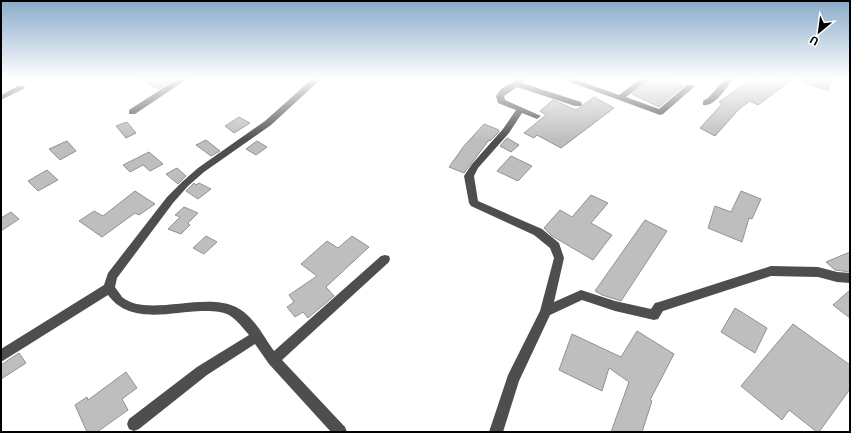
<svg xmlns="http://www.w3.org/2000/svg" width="851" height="433" font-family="'Open Sans',sans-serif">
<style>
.building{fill:#bebebe;stroke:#929292}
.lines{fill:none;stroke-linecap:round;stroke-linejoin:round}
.minor{fill:#4e4e4e;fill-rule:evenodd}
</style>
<rect width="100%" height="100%" fill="#fff"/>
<g class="building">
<path d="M 141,79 L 174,79 L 158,89 Z"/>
<path d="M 650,79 L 669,79 L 683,86 L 659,107 L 632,94 Z"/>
<path d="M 752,79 L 758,79 L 770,85 L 776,79 L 793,79 L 758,105 L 750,101 L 739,109 L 715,136 L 700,128 L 722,104 L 719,102 Z"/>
<path d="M 802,79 L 832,79 L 828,90 L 802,82 Z"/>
<path d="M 594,97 L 614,108 L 561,148 L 537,135 L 534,138 L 524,133 L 546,115 L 540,111 L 553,100 L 576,110 Z"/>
<path d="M 239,117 L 250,123 L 234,133 L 225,126 Z"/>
<path d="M 127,122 L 136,133 L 126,138 L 116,126 Z"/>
<path d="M 484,124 L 499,130 L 498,133 L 490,141 L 489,140 L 464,173 L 449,167 L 464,146 Z"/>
<path d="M 507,138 L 519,145 L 511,152 L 500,146 Z"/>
<path d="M 206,140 L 220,151 L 211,156 L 196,145 Z"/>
<path d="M 67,141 L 76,151 L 60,160 L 49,149 Z"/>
<path d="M 257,141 L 267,147 L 256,155 L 246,149 Z"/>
<path d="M 149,152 L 163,164 L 150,171 L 143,165 L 130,172 L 123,165 Z"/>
<path d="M 511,156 L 532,166 L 518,181 L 497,171 Z"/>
<path d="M 177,168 L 186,176 L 178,184 L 166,174 Z"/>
<path d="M 47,170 L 58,180 L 38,191 L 28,181 Z"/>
<path d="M 194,183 L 196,185 L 199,183 L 211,189 L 198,199 L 186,191 Z"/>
<path d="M 135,191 L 155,204 L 139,215 L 135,213 L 102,237 L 79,221 L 94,211 L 103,216 Z"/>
<path d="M 741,191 L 761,199 L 752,219 L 749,218 L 742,242 L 708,228 L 715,206 L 731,212 Z"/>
<path d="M 591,195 L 608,203 L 591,223 L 612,235 L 593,260 L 552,236 L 544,228 L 560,210 L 572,217 Z"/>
<path d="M 184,207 L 198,213 L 188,223 L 190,225 L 181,234 L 168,229 L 180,217 L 175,215 Z"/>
<path d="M 11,212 L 19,219 L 1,231 L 1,218 Z"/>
<path d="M 645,220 L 667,231 L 621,301 L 602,295 L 595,291 Z"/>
<path d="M 206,236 L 217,242 L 204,254 L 193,248 Z"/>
<path d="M 352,236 L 369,247 L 326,287 L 334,296 L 308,318 L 303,312 L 295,317 L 287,307 L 294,302 L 289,295 L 317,276 L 301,264 L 327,241 L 338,248 Z"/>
<path d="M 850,252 L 850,272 L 835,270 L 826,262 Z"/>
<path d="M 850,290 L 850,318 L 833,305 Z"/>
<path d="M 735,308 L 767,328 L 755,353 L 721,332 Z"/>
<path d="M 793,324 L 850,365 L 850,389 L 819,432 L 817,432 L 789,410 L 782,420 L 741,386 Z"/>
<path d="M 637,331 L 674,354 L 650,400 L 652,401 L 642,432 L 611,432 L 629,382 L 609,368 L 602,391 L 559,370 L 572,334 L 621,357 Z"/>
<path d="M 19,353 L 26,363 L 1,379 L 1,365 Z"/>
<path d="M 126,372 L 137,388 L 122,399 L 128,410 L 97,432 L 87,432 L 75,405 L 87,397 L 88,400 Z"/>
</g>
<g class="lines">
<g class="minor">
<path d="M 177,79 L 187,79 L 135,114 L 129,114 L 129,110 Z"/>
<path d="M 312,79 L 321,79 L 271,125 L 204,172 L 188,186 L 173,203 L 117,278 L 115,287 C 117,290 120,294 122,297 C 147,318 203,291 236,307 C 254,316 263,336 274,351 L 381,256 L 385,255 L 389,256 L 390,259 L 389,262 L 282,360 L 345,427 L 347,432 L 331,432 L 269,364 L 255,344 L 207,375 L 139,429 L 134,431 L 129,429 L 127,424 L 129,419 L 197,367 L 249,335 C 243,328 237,320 229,315 C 222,311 211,311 202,311 C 170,312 130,325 108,295 L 1,362 L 1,349 L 104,285 L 108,273 L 167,197 L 182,182 L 198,168 L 265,121 Z"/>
<path d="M 518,79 L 528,79 L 522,83 L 581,102 L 582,104 L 581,106 L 575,106 L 517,87 L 504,96 L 505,100 L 541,116 L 537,119 L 522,113 L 509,133 L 478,168 L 474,176 L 478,201 L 542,229 L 559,243 L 564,258 L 554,302 L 581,290 L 615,301 L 651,309 L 655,303 L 659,302 L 771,266 L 818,267 L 837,272 L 850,273 L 850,283 L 837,282 L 818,277 L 771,276 L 663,311 L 658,319 L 654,320 L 615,311 L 582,300 L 550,315 L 519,381 L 503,432 L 489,432 L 508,375 L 540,311 L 554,258 L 550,248 L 534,235 L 471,206 L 469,203 L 464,176 L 472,164 L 503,129 L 516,110 L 498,103 L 496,96 L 501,89 Z"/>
<path d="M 562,79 L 574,79 L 619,95 L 640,79 L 649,79 L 626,97 L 659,109 L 687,85 L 693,85 L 694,87 L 663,114 L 660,115 Z"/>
<path d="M 725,79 L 733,79 C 726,88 715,107 703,105 L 703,101 L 708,98 Z"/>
<path d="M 18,86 L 24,86 L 25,88 L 1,100 L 1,95 Z"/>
</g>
</g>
<linearGradient id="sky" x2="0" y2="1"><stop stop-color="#89aaca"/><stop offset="0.56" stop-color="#fff"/><stop offset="1" stop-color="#fff" stop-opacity="0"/></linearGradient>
<rect width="851" height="140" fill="url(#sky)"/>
<rect width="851" height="433" fill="none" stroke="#000000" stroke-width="4"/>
<g transform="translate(819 32) rotate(209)" stroke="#ffffff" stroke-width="3" paint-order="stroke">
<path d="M0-3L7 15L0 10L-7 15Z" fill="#000000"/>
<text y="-6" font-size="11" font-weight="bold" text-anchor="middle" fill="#000000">U</text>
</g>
</svg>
